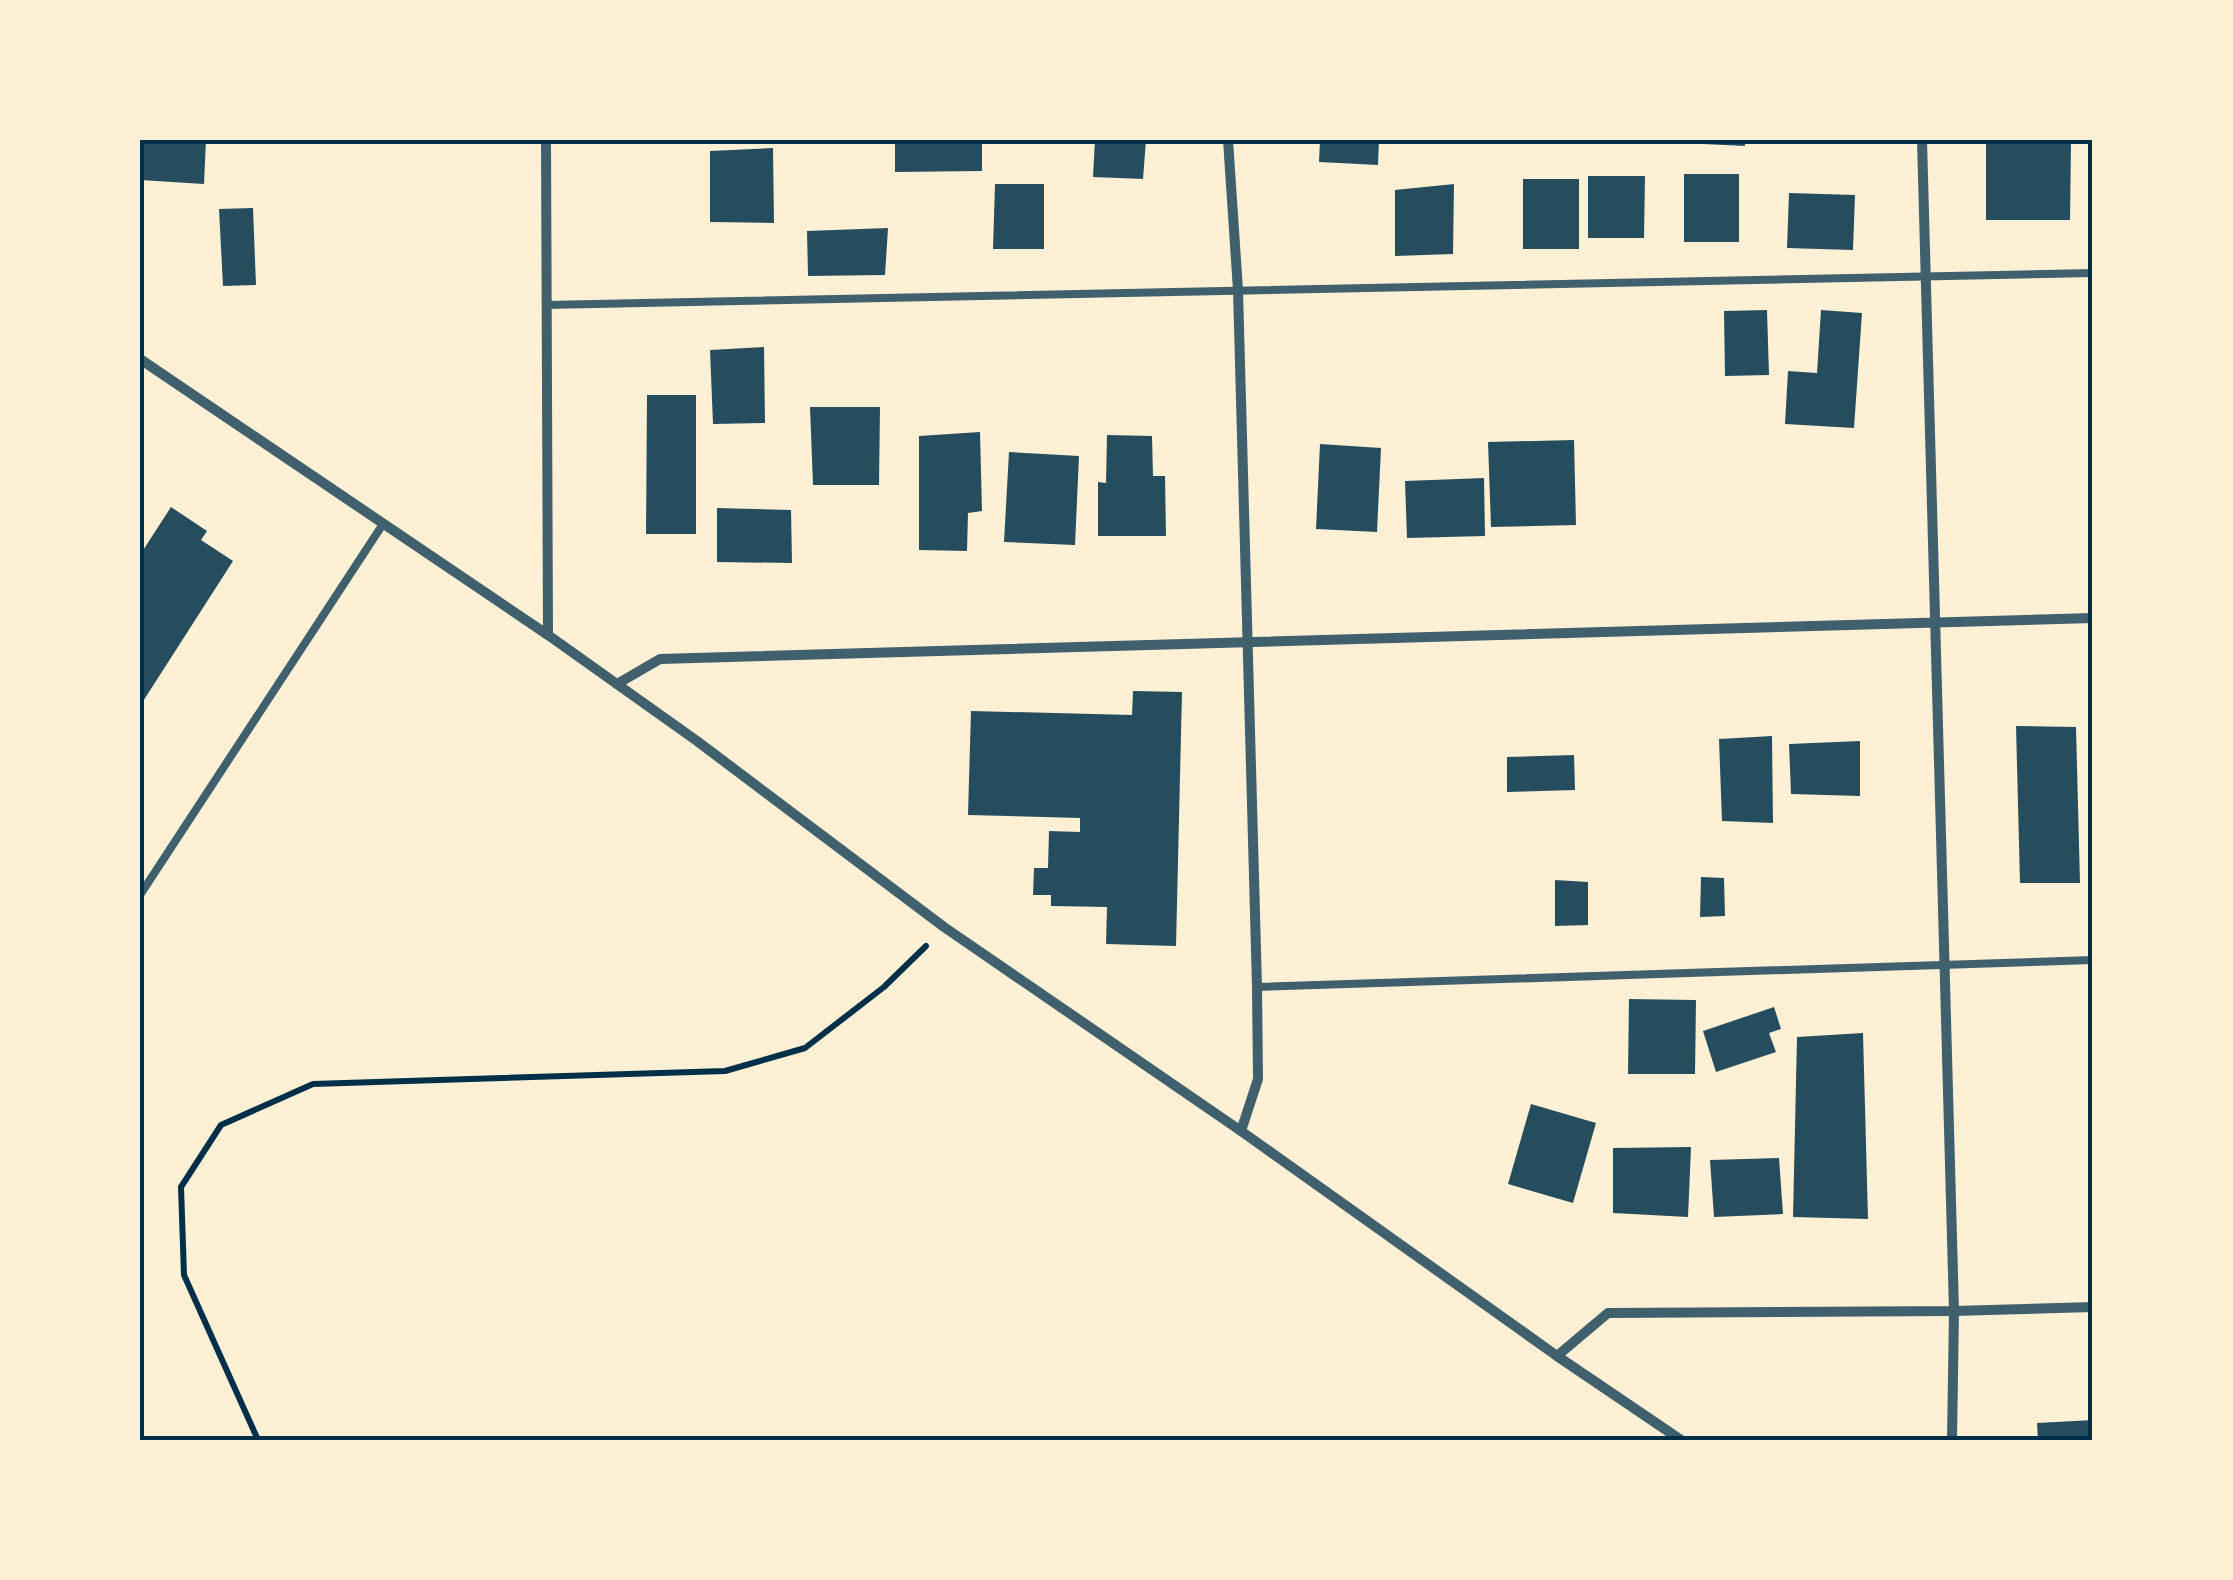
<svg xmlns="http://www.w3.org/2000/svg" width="2233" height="1580" font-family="Lora,serif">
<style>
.building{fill:#264d5e}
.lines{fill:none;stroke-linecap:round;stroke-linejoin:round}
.path{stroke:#003049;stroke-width:6}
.service{stroke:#3f606c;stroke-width:8}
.minor{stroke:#3f606c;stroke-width:10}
.neatline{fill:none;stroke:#003049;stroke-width:4}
</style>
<rect width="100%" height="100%" fill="#fdf0d5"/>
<g class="building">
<path d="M 140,140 L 206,140 L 204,184 L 140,180 Z"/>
<path d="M 895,140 L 982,140 L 982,171 L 895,172 Z"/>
<path d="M 1095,140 L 1146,140 L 1143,179 L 1093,177 Z"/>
<path d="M 1320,140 L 1379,140 L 1378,165 L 1319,162 Z"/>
<path d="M 1681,140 L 1745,140 L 1745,146 L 1681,143 Z"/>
<path d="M 1986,142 L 2071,143 L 2070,220 L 1986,220 Z"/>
<path d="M 773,148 L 774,223 L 710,222 L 710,151 Z"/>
<rect x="1684" y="174" width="55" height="68"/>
<path d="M 1588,176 L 1645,176 L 1644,238 L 1588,238 Z"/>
<rect x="1523" y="179" width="56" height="70"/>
<path d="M 995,184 L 1044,184 L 1044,249 L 993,249 Z"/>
<path d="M 1454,184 L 1453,254 L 1395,256 L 1395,190 Z"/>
<path d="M 1789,193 L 1855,195 L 1853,250 L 1787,248 Z"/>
<path d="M 253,208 L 256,285 L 223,286 L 219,209 Z"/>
<path d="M 888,228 L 885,275 L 808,276 L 807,231 Z"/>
<path d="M 1767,310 L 1769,375 L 1725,376 L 1724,311 Z"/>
<path d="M 1821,310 L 1862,313 L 1854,428 L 1785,424 L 1788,371 L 1817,373 Z"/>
<path d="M 764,347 L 765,423 L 713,424 L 710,350 Z"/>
<path d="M 647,395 L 696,395 L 696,534 L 646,534 Z"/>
<path d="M 810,407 L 880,407 L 879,485 L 813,485 Z"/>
<path d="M 980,432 L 982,511 L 968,513 L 967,551 L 919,550 L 919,436 Z"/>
<path d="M 1107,435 L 1152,436 L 1153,476 L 1165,476 L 1166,536 L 1098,536 L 1098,482 L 1106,483 Z"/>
<path d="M 1574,440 L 1576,525 L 1491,527 L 1488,442 Z"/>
<path d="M 1320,444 L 1381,448 L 1377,532 L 1316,529 Z"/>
<path d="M 1009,452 L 1079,456 L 1075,545 L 1004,542 Z"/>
<path d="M 1484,478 L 1485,536 L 1407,538 L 1405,481 Z"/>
<path d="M 171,507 L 207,531 L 201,540 L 233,561 L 140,706 L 140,555 Z"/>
<path d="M 717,508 L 791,510 L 792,563 L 717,562 Z"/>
<path d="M 1133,691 L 1182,692 L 1176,946 L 1106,944 L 1107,907 L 1051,906 L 1051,895 L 1033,895 L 1034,868 L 1048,868 L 1049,831 L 1080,832 L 1080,818 L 968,815 L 971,711 L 1132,715 Z"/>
<path d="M 2016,726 L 2076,727 L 2080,883 L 2020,883 Z"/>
<path d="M 1772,736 L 1773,823 L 1722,821 L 1719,739 Z"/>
<path d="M 1860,741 L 1860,796 L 1791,794 L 1789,744 Z"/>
<path d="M 1574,755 L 1575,790 L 1507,792 L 1507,757 Z"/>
<path d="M 1701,877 L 1724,878 L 1725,916 L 1700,917 Z"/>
<path d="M 1555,880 L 1588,882 L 1588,925 L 1555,926 Z"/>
<path d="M 1629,999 L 1696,1000 L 1695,1074 L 1628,1074 Z"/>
<path d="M 1774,1007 L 1781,1029 L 1769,1033 L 1776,1052 L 1716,1072 L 1703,1031 Z"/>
<path d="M 1863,1033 L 1868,1219 L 1793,1217 L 1797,1037 Z"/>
<path d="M 1531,1104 L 1596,1123 L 1573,1203 L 1508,1184 Z"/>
<path d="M 1691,1147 L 1688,1217 L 1613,1213 L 1613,1148 Z"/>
<path d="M 1779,1158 L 1783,1214 L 1714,1217 L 1710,1160 Z"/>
<path d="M 2093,1420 L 2093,1440 L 2038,1440 L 2037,1423 Z"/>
</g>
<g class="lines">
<path class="path" d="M 258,1440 L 184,1275 L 181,1187 L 221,1125 L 313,1084 L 725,1071 L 805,1048 L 884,987 L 926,946"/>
<g class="service">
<path d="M 546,305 L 2093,273"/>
<path d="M 140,895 L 383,524"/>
<path d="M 1257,987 L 2093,960"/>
</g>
<g class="minor">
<path d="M 546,140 L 548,635"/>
<path d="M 1228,140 L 1238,290 L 1257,987 L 1258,1079 L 1241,1131"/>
<path d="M 1922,140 L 1954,1311 L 1952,1440"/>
<path d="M 140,359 L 548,635 L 697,741 L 944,927 L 1241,1131 L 1557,1356 L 1681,1440"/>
<path d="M 617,684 L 660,659 L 2093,618"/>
<path d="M 1557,1356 L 1608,1313 L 1954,1311 L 2093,1307"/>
</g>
</g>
<rect width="2233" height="1580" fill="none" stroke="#fdf0d5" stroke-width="285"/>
<rect x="142" y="142" width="1948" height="1296" class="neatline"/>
</svg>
